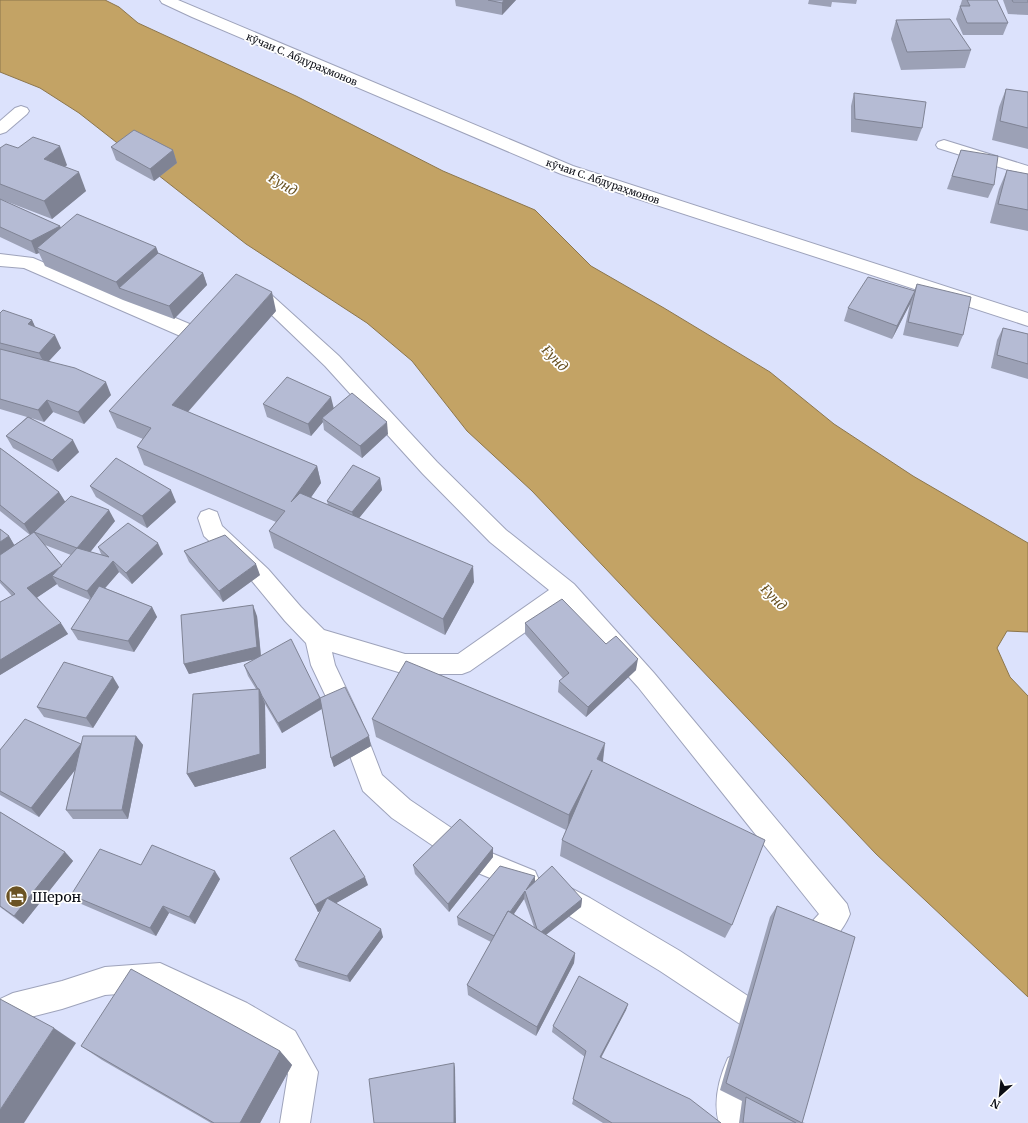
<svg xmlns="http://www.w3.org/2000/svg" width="1028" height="1123" font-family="Merriweather,serif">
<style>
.water{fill:#c3a365;stroke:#8c764d}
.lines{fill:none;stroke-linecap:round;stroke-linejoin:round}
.minor-casing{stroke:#9ea3bb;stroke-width:2}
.minor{fill:#fff;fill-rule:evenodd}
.wall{fill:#9ca1b6;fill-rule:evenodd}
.shaded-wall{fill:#7f8394}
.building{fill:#b5bbd4;stroke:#7f8394}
.labels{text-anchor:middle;stroke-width:3.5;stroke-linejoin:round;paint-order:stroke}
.far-street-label{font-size:10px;fill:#0b0d15;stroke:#fff}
.water-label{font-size:13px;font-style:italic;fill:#695222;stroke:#fff}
.near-poi-label{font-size:14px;fill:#0b0d15;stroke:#fff;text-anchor:start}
</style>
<rect width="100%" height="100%" fill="#dce2fc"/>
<path class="water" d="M 0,0 L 105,0 L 119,7 L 138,23 L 296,96 L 443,171 L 535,210 L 591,266 L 664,308 L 770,372 L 834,424 L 913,476 L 1028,543 L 1028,632 L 1007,631 L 997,648 L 1010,677 L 1028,696 L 1028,997 L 876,854 L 532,491 L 467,431 L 412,361 L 367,323 L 246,244 L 79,113 L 40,88 L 0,72 Z"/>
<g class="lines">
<defs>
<g id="minor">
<path d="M 160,0 L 178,0 L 573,166 L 1028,313 L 1028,326 L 561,174 L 192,17 L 162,3 Z"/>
<path d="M 21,106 L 27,108 L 29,111 L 27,114 L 6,132 L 0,134 L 0,121 L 15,108 Z"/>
<path d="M 944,140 L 1028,166 L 1028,176 L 938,148 L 936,145 L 938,142 Z"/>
<path d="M 0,254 L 33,258 L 192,325 L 194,330 L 192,335 L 185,337 L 178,335 L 24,268 L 0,266 Z"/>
<path d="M 260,288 L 266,290 L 339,356 L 437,462 L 506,530 L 574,584 L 654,673 L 847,904 L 850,914 C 844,930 823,955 807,962 L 797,958 L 793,948 L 797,938 L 819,914 L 638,687 L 564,605 L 470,671 L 462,674 L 405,674 L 332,652 L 335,665 L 360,718 L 382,775 L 410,800 L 484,850 L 535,871 L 539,880 L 535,889 L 526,893 L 466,868 L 392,818 L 363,791 L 336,718 L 311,665 L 306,643 L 285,621 L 252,581 L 204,536 L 198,518 L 201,512 L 209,509 L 217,512 L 222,526 L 268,569 L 301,607 L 324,630 L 405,654 L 458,654 L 549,590 L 490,542 L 423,474 L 325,366 L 254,298 L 251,294 L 254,290 Z"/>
<path d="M 555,880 L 590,898 L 680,951 L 760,1004 L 764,1014 L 760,1024 L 750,1028 L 740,1024 L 660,971 L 546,902 L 542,893 L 546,884 Z"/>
<path d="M 160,963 L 247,1003 L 295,1031 L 318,1072 L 310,1123 L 280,1123 L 288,1074 L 275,1051 L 227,1023 L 159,991 L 105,995 L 62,1009 L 19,1020 L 0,1029 L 0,999 L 13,993 L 62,981 L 105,967 Z"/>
<path d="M 738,1053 L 748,1058 L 753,1068 L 745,1109 L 749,1123 L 719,1123 C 713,1102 719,1078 728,1058 Z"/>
</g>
</defs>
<use href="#minor" class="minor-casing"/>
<use href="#minor" class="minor"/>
</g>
<g class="wall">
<path d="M 455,0 L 516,0 L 502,15 L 456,6 Z"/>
<path d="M 809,0 L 857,0 L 856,4 L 832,2 L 831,7 L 808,4 Z"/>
<path d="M 962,0 L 997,0 L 1008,23 L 1003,35 L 963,35 L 956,19 Z"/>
<path d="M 1003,0 L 1028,0 L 1028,15 L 1008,14 Z"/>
<path d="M 896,20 L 971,50 L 965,68 L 901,70 L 891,39 Z"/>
<path d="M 1006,89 L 1028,92 L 1028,149 L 992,140 L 999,107 Z"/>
<path d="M 854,93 L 922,128 L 917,141 L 851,132 L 851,106 Z"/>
<path d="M 111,147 L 173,150 L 177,163 L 154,181 L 116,160 Z"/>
<path d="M 0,148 L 67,165 L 65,167 L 86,191 L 52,219 L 0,199 Z"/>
<path d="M 961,150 L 994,185 L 988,198 L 947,189 Z"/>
<path d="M 1007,170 L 1028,174 L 1028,231 L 990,223 L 999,189 Z"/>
<path d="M 0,199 L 60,226 L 61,228 L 156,247 L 158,253 L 203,273 L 207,285 L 174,319 L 123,300 L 45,266 L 39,253 L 36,254 L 0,237 Z"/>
<path d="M 917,284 L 963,335 L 958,347 L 903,335 L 910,304 L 892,339 L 844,321 L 848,308 L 914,291 Z"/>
<path d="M 276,311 L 188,412 L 317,466 L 321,483 L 311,497 L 328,505 L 327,501 L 380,478 L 382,490 L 359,518 L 474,582 L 445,635 L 274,548 L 269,531 L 276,522 L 144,465 L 137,447 L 143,439 L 117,428 L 109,411 Z"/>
<path d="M 0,313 L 32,320 L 35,327 L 61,348 L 49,361 L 111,395 L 84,424 L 53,412 L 44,422 L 31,418 L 79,452 L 58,472 L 13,448 L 6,436 L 27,417 L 0,409 Z"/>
<path d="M 1003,328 L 1028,334 L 1028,379 L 991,368 L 997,340 Z"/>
<path d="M 263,404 L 333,409 L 388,434 L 362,458 L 324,430 L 323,422 L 311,436 L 267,417 Z"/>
<path d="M 0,448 L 59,492 L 65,502 L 115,521 L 90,552 L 102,556 L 98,547 L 163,554 L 132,584 L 119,572 L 105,588 L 152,607 L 157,617 L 134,652 L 78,640 L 71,629 L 90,600 L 59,587 L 57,584 L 37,597 L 68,634 L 0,675 L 0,602 L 12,596 L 0,583 L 0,529 L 9,536 L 14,545 L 30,535 L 0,511 ZM 45,545 L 71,555 L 62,566 Z"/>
<path d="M 90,486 L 176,502 L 147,528 L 96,497 Z"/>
<path d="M 184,551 L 260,575 L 223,602 L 189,562 Z"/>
<path d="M 257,616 L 261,655 L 320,698 L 371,746 L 334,767 L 331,758 L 322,709 L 282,733 L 265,704 L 266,768 L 195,787 L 187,774 L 256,689 L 248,676 L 244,665 L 255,659 L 189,674 L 184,664 Z"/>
<path d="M 525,623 L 606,644 L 636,670 L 586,717 L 558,692 L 559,681 L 563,678 L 525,634 Z"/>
<path d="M 119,687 L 93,728 L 44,717 L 37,707 Z"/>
<path d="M 372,719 L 603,761 L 602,762 L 732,925 L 725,938 L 560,856 L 562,840 L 566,830 L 376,737 Z"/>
<path d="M 136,736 L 143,745 L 128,819 L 73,819 L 66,810 L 75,770 L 39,817 L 0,795 L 0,750 L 81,744 Z"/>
<path d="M 0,812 L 65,852 L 73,861 L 23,924 L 0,907 Z"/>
<path d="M 493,848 L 493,857 L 449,912 L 415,874 L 413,865 Z"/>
<path d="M 290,858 L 368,885 L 336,903 L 383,937 L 350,982 L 299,967 L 295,960 L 320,911 L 318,912 Z"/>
<path d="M 141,865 L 220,879 L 195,924 L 169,913 L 156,936 L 79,903 L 71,895 Z"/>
<path d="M 535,882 L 582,899 L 581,907 L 546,935 L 575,953 L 574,963 L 536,1036 L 468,995 L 467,985 L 491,942 L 458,925 L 457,917 ZM 524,899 L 534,927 L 514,914 Z"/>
<path d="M 777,906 L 802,1122 L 805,1123 L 739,1123 L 742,1101 L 720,1090 L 770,917 Z"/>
<path d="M 628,1004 L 626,1010 L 601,1058 L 721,1123 L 603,1123 L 572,1104 L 585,1057 L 552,1032 L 553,1026 Z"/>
<path d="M 81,1046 L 280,1051 L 292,1065 L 260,1123 L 211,1123 L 102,1060 Z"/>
</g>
<g class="shaded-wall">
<path d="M 504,0 L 516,0 L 502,15 L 502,3 Z"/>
<path d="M 60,146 L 67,165 L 51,178 L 44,159 Z"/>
<path d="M 173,150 L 177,163 L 154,181 L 150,169 Z"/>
<path d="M 79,172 L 86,191 L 52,219 L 44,201 Z"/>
<path d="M 60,226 L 66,239 L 37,248 L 39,253 L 36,254 L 31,241 Z"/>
<path d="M 156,247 L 163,265 L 119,288 L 116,282 Z"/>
<path d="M 203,273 L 207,285 L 174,319 L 169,306 Z"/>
<path d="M 915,291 L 910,304 L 892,339 L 897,326 Z"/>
<path d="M 272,292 L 276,311 L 178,423 L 172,405 Z"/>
<path d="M 32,320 L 38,333 L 28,324 Z"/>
<path d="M 55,335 L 61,348 L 45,365 L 39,353 Z"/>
<path d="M 106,382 L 111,395 L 84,424 L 78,412 Z"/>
<path d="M 331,397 L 334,409 L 322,418 L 323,422 L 311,436 L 308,424 Z"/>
<path d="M 47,400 L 53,412 L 44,422 L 38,410 Z"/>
<path d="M 387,422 L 388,434 L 362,458 L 360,446 Z"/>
<path d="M 73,440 L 79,452 L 58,472 L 52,460 Z"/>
<path d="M 317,466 L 321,483 L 296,519 L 291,502 Z"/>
<path d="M 380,478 L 382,490 L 355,523 L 352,512 Z"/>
<path d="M 171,490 L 176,502 L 147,528 L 142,516 Z"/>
<path d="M 59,492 L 66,503 L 31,536 L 24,524 Z"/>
<path d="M 109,510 L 115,521 L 84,560 L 77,548 Z"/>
<path d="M 9,536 L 16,548 L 0,559 L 0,542 Z"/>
<path d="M 158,543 L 163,554 L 132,584 L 126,573 Z"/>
<path d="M 113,561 L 119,572 L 93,602 L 87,591 Z"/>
<path d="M 256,564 L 260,575 L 223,602 L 219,591 Z"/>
<path d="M 62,566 L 52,576 L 57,584 L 35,599 L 27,588 Z"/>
<path d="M 473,566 L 474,582 L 445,635 L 443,619 Z"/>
<path d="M 253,605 L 257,616 L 261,658 L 189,674 L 184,664 Z"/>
<path d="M 152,607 L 157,617 L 134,652 L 128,641 Z"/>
<path d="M 61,623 L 68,634 L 0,675 L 0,660 Z"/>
<path d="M 638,659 L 636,670 L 586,717 L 588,707 Z"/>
<path d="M 113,677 L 119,687 L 93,728 L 86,718 Z"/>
<path d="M 259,689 L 265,704 L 266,768 L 195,787 L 187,774 Z"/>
<path d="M 320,698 L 323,708 L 282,733 L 278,723 Z"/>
<path d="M 136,736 L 143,745 L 128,819 L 122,810 Z"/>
<path d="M 369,736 L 371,746 L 334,767 L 331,758 Z"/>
<path d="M 605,743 L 603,761 L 595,777 L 597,759 Z"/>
<path d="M 81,744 L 88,753 L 39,817 L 31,808 Z"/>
<path d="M 592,770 L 567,831 L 569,815 Z"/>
<path d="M 493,848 L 493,857 L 449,912 L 448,904 Z"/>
<path d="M 65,852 L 73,861 L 23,924 L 14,916 Z"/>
<path d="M 215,871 L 220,879 L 195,924 L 189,917 Z"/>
<path d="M 535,876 L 535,884 L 526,890 Z"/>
<path d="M 365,877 L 368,885 L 331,906 L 327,898 Z"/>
<path d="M 525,891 L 524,899 L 494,943 L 494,936 Z"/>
<path d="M 327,898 L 331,906 L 318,912 L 315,905 Z"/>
<path d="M 582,899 L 581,907 L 538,941 L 539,934 Z"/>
<path d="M 163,906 L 169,913 L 156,936 L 150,928 Z"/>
<path d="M 381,929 L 383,937 L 350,982 L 347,976 Z"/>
<path d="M 575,953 L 574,963 L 536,1036 L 537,1027 Z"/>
<path d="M 628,1004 L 626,1010 L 598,1063 L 600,1057 Z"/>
<path d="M 54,1028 L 76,1043 L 24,1123 L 0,1123 L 0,1110 Z"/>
<path d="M 280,1051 L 292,1065 L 260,1123 L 240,1123 Z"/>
<path d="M 454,1063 L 455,1068 L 456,1123 L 454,1123 Z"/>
</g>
<g class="building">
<path d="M 488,0 L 504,0 L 502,3 Z"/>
<path d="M 967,0 L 997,0 L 1008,23 L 967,23 L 960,6 L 970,6 Z"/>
<path d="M 1012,0 L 1028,0 L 1028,2 L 1013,2 Z"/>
<path d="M 950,19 L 971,50 L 907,52 L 896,20 Z"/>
<path d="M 1006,89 L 1028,92 L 1028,128 L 1000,121 Z"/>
<path d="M 854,93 L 926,102 L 922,128 L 855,119 Z"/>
<path d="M 134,130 L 173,150 L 150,169 L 111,147 Z"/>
<path d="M 33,137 L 60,146 L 44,159 L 79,172 L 44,201 L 0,184 L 0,148 L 6,144 L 18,148 Z"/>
<path d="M 961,150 L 998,156 L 994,185 L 952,176 Z"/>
<path d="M 1007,170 L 1028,174 L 1028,210 L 998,204 Z"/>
<path d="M 0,199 L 60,226 L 31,241 L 0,227 Z"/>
<path d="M 77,214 L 156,247 L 116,282 L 37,248 Z"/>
<path d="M 158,253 L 203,273 L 169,306 L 119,288 Z"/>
<path d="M 236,274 L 272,292 L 172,405 L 317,466 L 291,502 L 300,493 L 473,566 L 443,619 L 269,531 L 285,511 L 137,447 L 151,428 L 109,411 Z"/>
<path d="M 868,277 L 915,291 L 897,326 L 848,308 Z"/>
<path d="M 917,284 L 971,297 L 963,335 L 908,322 Z"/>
<path d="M 3,310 L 32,320 L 28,324 L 55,335 L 39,353 L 8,345 L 0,343 L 0,313 Z"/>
<path d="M 1003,328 L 1028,334 L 1028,364 L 997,355 Z"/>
<path d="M 0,349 L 75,368 L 106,382 L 78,412 L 47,400 L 38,410 L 0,399 Z"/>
<path d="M 287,377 L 331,397 L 308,424 L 263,404 Z"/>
<path d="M 352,393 L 387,422 L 360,446 L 322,418 Z"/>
<path d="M 28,417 L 73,440 L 52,460 L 6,436 Z"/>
<path d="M 0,448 L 59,492 L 24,524 L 0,505 Z"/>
<path d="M 116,458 L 171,490 L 142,516 L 90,486 Z"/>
<path d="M 353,465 L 380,478 L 352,512 L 327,501 Z"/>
<path d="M 71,496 L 109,510 L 77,548 L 34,532 Z"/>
<path d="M 128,523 L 158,543 L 126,573 L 113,561 L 87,591 L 52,576 L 77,548 L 109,557 L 98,547 Z"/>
<path d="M 0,529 L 9,536 L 0,542 Z"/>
<path d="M 34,532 L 62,566 L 27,588 L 61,623 L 0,660 L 0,602 L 15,594 L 0,580 L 0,555 Z"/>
<path d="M 225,535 L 256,564 L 219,591 L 184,551 Z"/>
<path d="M 99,586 L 152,607 L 128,641 L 71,629 Z"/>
<path d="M 562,599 L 606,644 L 616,636 L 638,659 L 588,707 L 559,681 L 569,673 L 525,623 Z"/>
<path d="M 253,605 L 257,647 L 184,664 L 181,615 Z"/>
<path d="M 291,639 L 320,698 L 278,723 L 262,696 L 259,689 L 258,689 L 244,665 Z"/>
<path d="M 406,661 L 605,743 L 597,759 L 765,840 L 732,925 L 562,840 L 592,770 L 569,815 L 372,719 Z"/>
<path d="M 64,662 L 113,677 L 86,718 L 37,707 Z"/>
<path d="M 345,687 L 369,736 L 331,758 L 320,698 Z"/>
<path d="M 259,689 L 260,754 L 187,774 L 193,694 Z"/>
<path d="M 25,719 L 81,744 L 31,808 L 0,791 L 0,750 Z"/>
<path d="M 83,736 L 136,736 L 122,810 L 66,810 Z"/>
<path d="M 0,812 L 65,852 L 14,916 L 0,906 Z"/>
<path d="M 460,819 L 493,848 L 448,904 L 413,865 Z"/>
<path d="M 334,830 L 365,877 L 327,898 L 381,929 L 347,976 L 295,960 L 327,898 L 315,905 L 290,858 Z"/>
<path d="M 152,845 L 215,871 L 189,917 L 163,906 L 150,928 L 71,895 L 100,849 L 141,865 Z"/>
<path d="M 500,866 L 535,876 L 526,890 L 552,866 L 582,899 L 541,932 L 537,929 L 525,891 L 510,912 L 508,911 L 494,936 L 457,917 Z"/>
<path d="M 777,906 L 855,937 L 802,1123 L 726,1083 Z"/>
<path d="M 508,911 L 575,953 L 537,1027 L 467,985 Z"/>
<path d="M 131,969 L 280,1051 L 240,1123 L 214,1123 L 81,1046 Z"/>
<path d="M 579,976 L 628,1004 L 600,1057 L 690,1099 L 721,1123 L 612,1123 L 573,1099 L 586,1051 L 553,1026 Z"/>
<path d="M 0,999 L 54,1028 L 0,1110 Z"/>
<path d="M 454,1063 L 454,1123 L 374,1123 L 369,1079 Z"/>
<path d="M 746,1097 L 796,1123 L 743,1123 Z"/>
</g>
<defs>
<symbol id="hotel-disc" viewBox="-11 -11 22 22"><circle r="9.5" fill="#6b5323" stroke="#fff"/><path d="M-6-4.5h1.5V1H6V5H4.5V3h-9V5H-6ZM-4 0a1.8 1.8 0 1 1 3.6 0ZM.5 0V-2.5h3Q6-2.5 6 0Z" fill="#fff"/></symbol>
</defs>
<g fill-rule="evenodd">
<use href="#hotel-disc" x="4" y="884" width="25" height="25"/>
</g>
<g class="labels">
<g class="far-street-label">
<text transform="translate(302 59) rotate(23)" y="4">кӯчаи С. Абдураҳмонов</text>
<text transform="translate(603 181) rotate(19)" y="4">кӯчаи С. Абдураҳмонов</text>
</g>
<g class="water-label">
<text transform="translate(283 184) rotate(31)" y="5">Ғунд</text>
<text transform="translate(555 358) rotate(46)" y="5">Ғунд</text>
<text transform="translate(774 597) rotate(46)" y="5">Ғунд</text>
</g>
<g class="near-poi-label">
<text x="32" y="902">Шерон</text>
</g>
</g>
<g transform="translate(1000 1095) rotate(207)" stroke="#ffffff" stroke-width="3" paint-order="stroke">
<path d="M0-3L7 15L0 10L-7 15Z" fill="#0b0d15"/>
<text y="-6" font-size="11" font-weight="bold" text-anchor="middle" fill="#0b0d15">N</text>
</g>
</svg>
